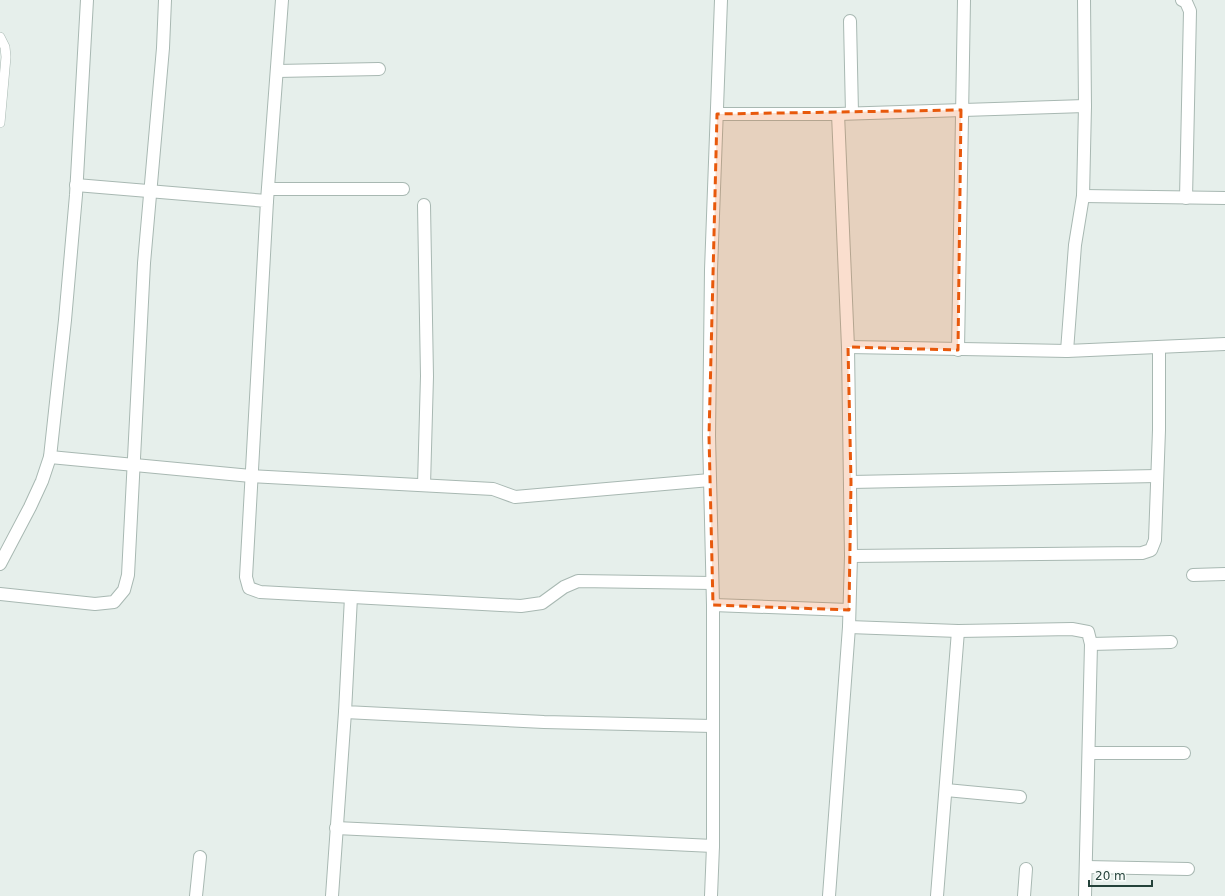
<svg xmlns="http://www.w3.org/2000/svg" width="1225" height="896" font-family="'DejaVu Sans',sans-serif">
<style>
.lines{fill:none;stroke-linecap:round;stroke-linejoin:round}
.lane-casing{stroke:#a8b8b2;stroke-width:10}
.street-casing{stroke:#a8b8b2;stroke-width:14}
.lane{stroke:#fff;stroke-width:9}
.street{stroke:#fff;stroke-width:12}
.marked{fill:#e8590c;fill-opacity:0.2;stroke:#e8590c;stroke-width:3;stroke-dasharray:8 5;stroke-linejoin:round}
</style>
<rect width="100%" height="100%" fill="#e6efeb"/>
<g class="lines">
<defs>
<path id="lane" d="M 0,37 L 5,47 L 6,57 L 0,123"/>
<g id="street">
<path d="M 1182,0 L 1186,2 L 1190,11 L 1186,198"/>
<path d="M 850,21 L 852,113"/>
<path d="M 277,71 L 379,69"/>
<path d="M 717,114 L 838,114 L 1085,106"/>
<path d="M 76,185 L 267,201 L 246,577 L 249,588 L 260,592 L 521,606 L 542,603 L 564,587 L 578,581 L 712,583"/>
<path d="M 268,189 L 403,189"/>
<path d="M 1083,196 L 1225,198"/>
<path d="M 267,201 L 282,0"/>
<path d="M 848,347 L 1067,351 L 1225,344"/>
<path d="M 958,350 L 964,0"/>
<path d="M 1067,351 L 1075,245 L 1083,196 L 1085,106 L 1084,0"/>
<path d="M 50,457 L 251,476 L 493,489 L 515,497 L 710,480"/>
<path d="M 851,482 L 1157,476"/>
<path d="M 424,485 L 427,376 L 424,205"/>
<path d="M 851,556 L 1142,553 L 1151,550 L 1155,540 L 1159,430 L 1159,348"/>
<path d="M 0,564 L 30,507 L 42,481 L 50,457 L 65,320 L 76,195 L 87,0"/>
<path d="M 1193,575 L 1225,574"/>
<path d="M 0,594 L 95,604 L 114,602 L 124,590 L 128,575 L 144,263 L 163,48 L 165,0"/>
<path d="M 351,597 L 345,712 L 544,722 L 712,726"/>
<path d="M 713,605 L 849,610"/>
<path d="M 849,627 L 958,631 L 1072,629 L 1088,632 L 1091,644 L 1085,896"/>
<path d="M 1091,644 L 1171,642"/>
<path d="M 1089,753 L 1184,753"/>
<path d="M 946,790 L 1020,797"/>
<path d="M 336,828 L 713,846"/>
<path d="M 1086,867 L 1188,869"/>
<path d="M 196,896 L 200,857"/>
<path d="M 332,896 L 345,712"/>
<path d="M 711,896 L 713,846 L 713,605 L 709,436 L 711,270 L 721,0"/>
<path d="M 829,896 L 849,627 L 851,556 L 848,347 L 838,114"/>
<path d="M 937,896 L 958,631"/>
<path d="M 1024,896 L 1026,869"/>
</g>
</defs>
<use href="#lane" class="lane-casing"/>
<use href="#street" class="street-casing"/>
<use href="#lane" class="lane"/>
<use href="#street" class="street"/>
</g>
<path class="marked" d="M 961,110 L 958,350 L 848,347 L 851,482 L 849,610 L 713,605 L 709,436 L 717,114 Z"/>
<path d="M1089 880v6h63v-6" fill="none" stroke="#24423a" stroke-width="2"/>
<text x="1095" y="880" font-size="12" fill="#24423a" stroke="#f7fbf9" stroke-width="3" paint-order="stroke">20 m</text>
</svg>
